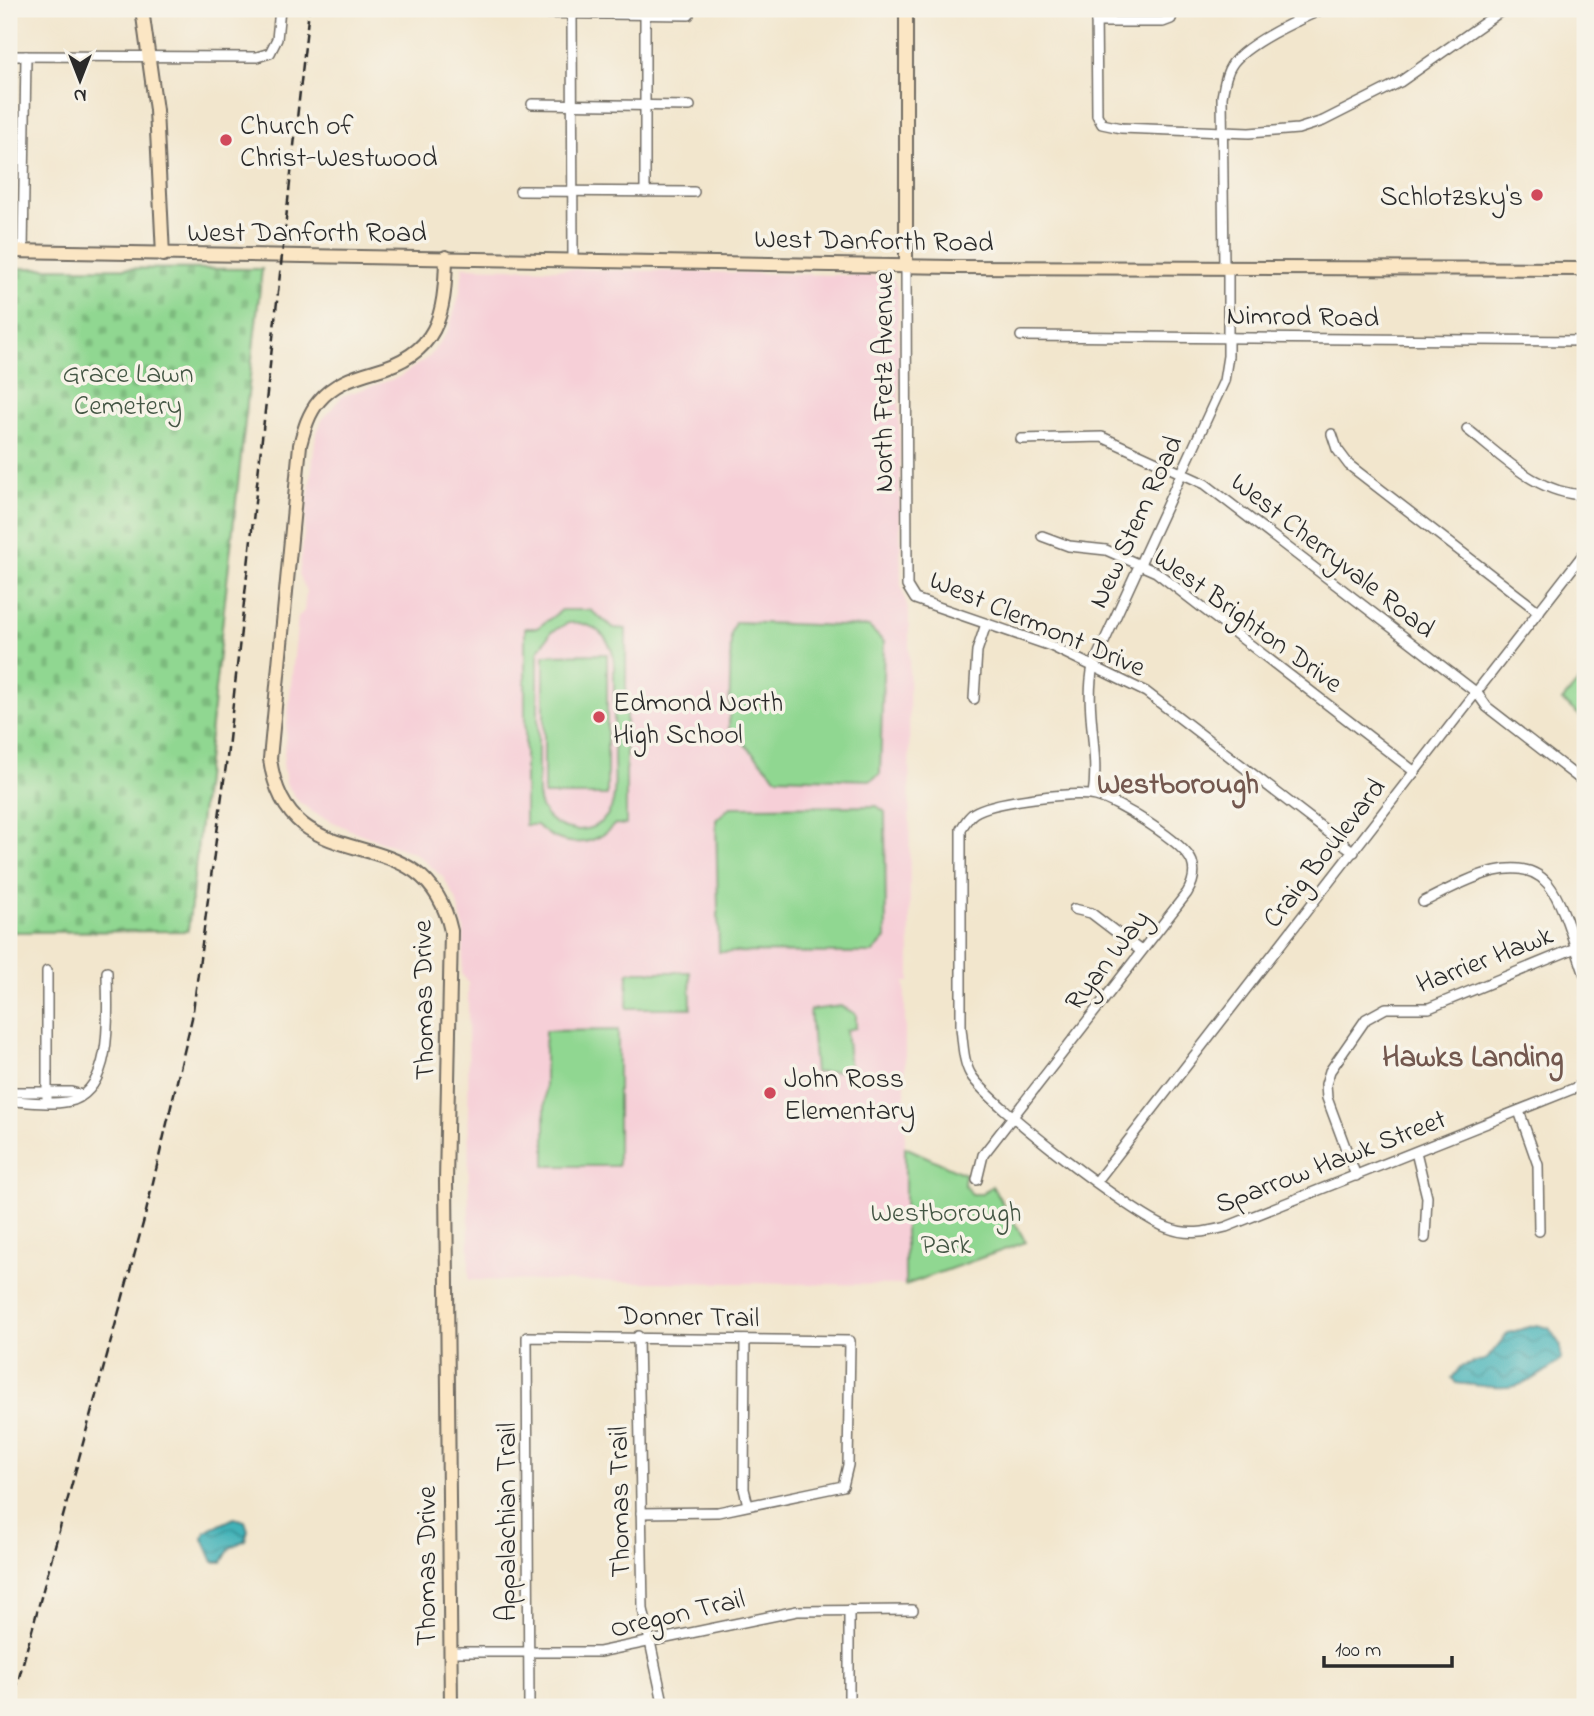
<svg xmlns="http://www.w3.org/2000/svg" width="1594" height="1716" font-family="'Indie Flower',sans-serif">
<style>
.built{fill:#f6cfd7}
.green{fill:#90d791;stroke:#5e815e;stroke-width:2;fill-rule:evenodd}
.cemetery{fill:url(#cemetery-stones);stroke:#5e815e;stroke-width:2}
.water{fill:url(#water-waves);stroke:#366e72;stroke-width:2}
.lines{fill:none;stroke-linecap:round;stroke-linejoin:round}
.street-casing{stroke:#716c64;stroke-width:12}
.secondary-casing{stroke:#716c64;stroke-width:16}
.street{stroke:#fff;stroke-width:9}
.secondary{stroke:#fbe6c4;stroke-width:12}
.rail{stroke:#2b2b2b;stroke-width:2.5;stroke-dasharray:10 5;stroke-linecap:butt}
.poi-dot{fill:#d1495b;stroke:#f7f3e8;stroke-width:2.5}
.labels{text-anchor:middle;stroke-width:7;stroke-linejoin:round;paint-order:stroke}
.poi-label{font-size:28px;fill:#2b2b2b;stroke:#f7f3e8;text-anchor:start}
.street-label{font-size:28px;fill:#2b2b2b;stroke:#f7f3e8}
.park-label{font-size:28px;fill:#445644;stroke:#f7f3e8}
.neighbourhood-label{font-size:30px;font-weight:bold;fill:#73584f;stroke:#f7f3e8}
</style>
<defs>
<pattern id="cemetery-stones" width="16" height="16" patternUnits="userSpaceOnUse" patternTransform="scale(1.75)"><rect width="16" height="16" fill="#90d791"/><path d="M2 7V4a2 2 0 0 1 4 0v3zM10 15v-3a2 2 0 0 1 4 0v3z" fill="#7cb97d"/></pattern>
<pattern id="water-waves" width="16" height="10" patternUnits="userSpaceOnUse" patternTransform="scale(1.75)"><rect width="16" height="10" fill="#42b2b8"/><path d="M0 5q4-4 8 0t8 0" fill="none" stroke="#379196"/></pattern>
</defs>
<rect width="100%" height="100%" fill="#f7f3e8"/>
<filter id="ink" filterUnits="userSpaceOnUse"><feTurbulence type="fractalNoise" baseFrequency=".0143" numOctaves="2"/><feDisplacementMap in="SourceGraphic" scale="14" xChannelSelector="R" yChannelSelector="G"/><feConvolveMatrix kernelMatrix="1 2 1 2 8 2 1 2 1" color-interpolation-filters="sRGB"/></filter>
<filter id="wash" filterUnits="userSpaceOnUse"><feTurbulence type="fractalNoise" baseFrequency=".00686" numOctaves="4" result="noise"/><feDisplacementMap in="SourceGraphic" scale="28" xChannelSelector="R" yChannelSelector="G"/><feGaussianBlur stdDeviation="1.57" result="paint"/><feColorMatrix in="noise" values="0 0 0 0 0 0 0 0 0 0 0 0 0 0 0 0 0 1.4 0 .05"/><feComposite in="paint" operator="in"/></filter>
<g filter="url(#wash)">
<rect width="100%" height="100%" fill="#f2e6cd"/>
<path class="built" d="M 463,267 L 888,276 L 894,280 L 898,292 L 901,585 L 909,613 L 910,982 L 905,982 L 905,1285 L 469,1280 L 468,982 L 462,975 L 464,929 L 456,899 L 443,877 L 416,854 L 350,830 L 314,813 L 298,801 L 286,783 L 283,763 L 298,617 L 304,611 L 306,591 L 299,575 L 316,434 L 322,420 L 342,396 L 399,377 L 430,356 L 449,329 L 460,292 Z"/>
<g class="green">
<path d="M 562,610 L 590,610 L 614,628 L 626,629 L 626,825 L 615,824 C 593,849 560,848 537,825 L 525,825 L 525,628 L 537,628 ZM 568,623 C 593,621 610,636 614,659 C 614,692 614,725 614,758 C 614,772 616,788 613,802 C 603,844 542,836 538,795 L 538,652 L 551,632 Z"/>
<path d="M 735,622 L 869,627 L 884,642 L 880,774 L 871,780 L 776,777 L 729,728 L 731,634 Z"/>
<path d="M 607,654 L 607,795 L 544,795 L 544,655 Z"/>
<path d="M 1585,674 L 1585,720 L 1562,701 Z"/>
<path d="M 877,806 L 885,812 L 886,938 L 872,953 L 719,952 L 716,820 L 730,807 Z"/>
<path d="M 628,972 L 690,972 L 691,1008 L 627,1008 Z"/>
<path d="M 841,1006 L 856,1014 L 856,1028 L 846,1030 L 850,1070 L 815,1073 L 810,1010 Z"/>
<path d="M 618,1030 L 618,1166 L 545,1166 L 545,1031 Z"/>
<path d="M 905,1147 L 965,1174 L 964,1184 L 972,1194 L 982,1194 L 992,1186 L 1026,1242 L 905,1285 Z"/>
</g>
<path class="cemetery" d="M 9,268 L 262,269 L 188,931 L 9,932 Z"/>
<g class="water">
<path d="M 1537,1325 L 1549,1328 L 1561,1346 L 1561,1360 C 1518,1394 1508,1389 1456,1383 L 1452,1378 L 1460,1367 L 1487,1359 L 1508,1333 Z"/>
<path d="M 234,1518 L 245,1521 L 248,1530 L 245,1540 L 230,1548 L 222,1562 L 213,1562 L 203,1539 L 205,1532 Z"/>
</g>
</g>
<g filter="url(#ink)">
<g class="lines">
<defs>
<g id="street">
<path d="M 1096,9 L 1097,115 L 1102,124 L 1121,128 L 1249,133 L 1298,129 L 1323,121 L 1400,82 L 1504,9"/>
<path d="M 1291,9 L 1297,21"/>
<path d="M 526,13 L 689,15"/>
<path d="M 572,13 L 573,259"/>
<path d="M 645,13 L 645,192"/>
<path d="M 1096,22 L 1163,22 L 1171,19 L 1174,9"/>
<path d="M 9,56 L 257,57 L 270,53 L 277,39 L 280,9"/>
<path d="M 532,104 L 690,106"/>
<path d="M 520,191 L 694,192"/>
<path d="M 23,252 L 26,56"/>
<path d="M 906,265 L 907,586 L 915,599 L 1051,646 L 1146,692 L 1354,852"/>
<path d="M 1224,266 L 1222,97 C 1224,87 1225,75 1231,66 C 1243,45 1300,19 1323,9"/>
<path d="M 1021,336 L 1585,341"/>
<path d="M 1467,429 C 1503,457 1537,494 1585,495"/>
<path d="M 1332,434 L 1337,449 L 1349,465 L 1539,612"/>
<path d="M 1021,439 L 1102,437 L 1205,484 L 1477,693 L 1487,707 L 1585,783"/>
<path d="M 1042,536 L 1069,546 L 1106,550 L 1156,572 L 1415,772"/>
<path d="M 974,699 L 977,651 L 986,624"/>
<path d="M 1093,795 C 1100,751 1084,710 1093,666 L 1224,381 L 1228,356 L 1228,266"/>
<path d="M 1423,902 C 1455,887 1517,847 1548,884 C 1565,905 1575,949 1585,975"/>
<path d="M 1074,909 L 1091,913 L 1141,951"/>
<path d="M 9,1092 L 71,1092 L 82,1095"/>
<path d="M 9,1101 C 28,1101 56,1106 74,1100 C 115,1084 107,1008 107,972"/>
<path d="M 47,1101 L 47,971"/>
<path d="M 1519,1111 L 1538,1165 L 1539,1231"/>
<path d="M 1416,1152 L 1427,1197 L 1425,1238"/>
<path d="M 1356,1176 L 1327,1098 L 1326,1084 L 1330,1071 L 1366,1019 L 1386,1008 L 1429,1008 L 1585,944"/>
<path d="M 977,1180 L 983,1155 L 1187,893 C 1193,883 1196,873 1192,862 C 1184,842 1117,801 1096,796 C 1075,791 992,801 974,813 C 968,817 965,823 961,829 L 961,1028 C 963,1043 963,1062 971,1075 C 990,1105 1134,1216 1168,1228 C 1188,1236 1206,1232 1226,1227 L 1585,1084"/>
<path d="M 1097,1181 L 1585,552"/>
<path d="M 638,1336 L 643,1609 L 664,1707"/>
<path d="M 745,1340 L 744,1489 L 748,1505"/>
<path d="M 849,1610 L 849,1707"/>
<path d="M 450,1652 L 599,1652 L 797,1611 L 913,1610"/>
<path d="M 529,1707 L 527,1337 L 850,1341 L 848,1465 L 843,1486 L 718,1512 L 641,1513"/>
</g>
<g id="secondary">
<path d="M 142,9 L 156,110 L 163,255"/>
<path d="M 9,251 L 953,267 L 1585,269"/>
<path d="M 446,257 C 445,316 438,354 374,371 C 353,377 333,384 319,401 C 308,414 304,430 300,445 L 270,759 C 288,890 424,808 451,931 L 446,1182 L 451,1707"/>
<path d="M 906,265 L 906,9"/>
</g>
</defs>
<use href="#street" class="street-casing"/>
<use href="#secondary" class="secondary-casing"/>
<use href="#street" class="street"/>
<use href="#secondary" class="secondary"/>
<path class="rail" d="M 11,1707 L 145,1216 L 192,1018 L 227,758 L 309,9"/>
</g>
</g>
<g class="poi-dot">
<circle cx="226" cy="140" r="7"/>
<circle cx="1537" cy="195" r="7"/>
<circle cx="599" cy="717" r="7"/>
<circle cx="770" cy="1093" r="7"/>
</g>
<g class="labels">
<g class="poi-label">
<text x="240" y="134">Church of<tspan x="240" dy="32">Christ-Westwood</tspan></text>
<text x="1523" y="205" text-anchor="end">Schlotzsky's</text>
<text x="613" y="711">Edmond North<tspan x="613" dy="32">High School</tspan></text>
<text x="784" y="1087">John Ross<tspan x="784" dy="32">Elementary</tspan></text>
</g>
<g class="street-label">
<text x="307" y="241">West Danforth Road</text>
<text transform="translate(874 239) rotate(1)" y="10">West Danforth Road</text>
<text transform="translate(1303 315) rotate(1)" y="10">Nimrod Road</text>
<text transform="translate(882 382) rotate(-90)" y="10">North Fretz Avenue</text>
<text transform="translate(1134 521) rotate(-65)" y="10">New Stem Road</text>
<text transform="translate(1334 554) rotate(38)" y="10">West Cherryvale Road</text>
<text transform="translate(1249 619) rotate(36)" y="10">West Brighton Drive</text>
<text transform="translate(1038 622) rotate(23)" y="10">West Clermont Drive</text>
<text transform="translate(1323 852) rotate(-52)" y="10">Craig Boulevard</text>
<text transform="translate(1484 958) rotate(-21)" y="10">Harrier Hawk</text>
<text transform="translate(1106 959) rotate(-52)" y="10">Ryan Way</text>
<text transform="translate(422 1000) rotate(-91)" y="10">Thomas Drive</text>
<text transform="translate(1330 1160) rotate(-21)" y="10">Sparrow Hawk Street</text>
<text transform="translate(689 1315) rotate(1)" y="10">Donner Trail</text>
<text transform="translate(618 1502) rotate(-91)" y="10">Thomas Trail</text>
<text transform="translate(505 1522) rotate(-90)" y="10">Appalachian Trail</text>
<text transform="translate(425 1566) rotate(-90)" y="10">Thomas Drive</text>
<text transform="translate(677 1612) rotate(-13)" y="10">Oregon Trail</text>
</g>
<g class="park-label">
<text x="128" y="382">Grace Lawn<tspan x="128" dy="32">Cemetery</tspan></text>
<text x="946" y="1221">Westborough<tspan x="946" dy="32">Park</tspan></text>
</g>
<g class="neighbourhood-label">
<text x="1178" y="793">Westborough</text>
<text x="1473" y="1066">Hawks Landing</text>
</g>
</g>
<rect width="1594" height="1716" fill="none" stroke="#f7f3e8" stroke-width="35"/>
<g transform="translate(80 80) rotate(180)" stroke="#f7f3e8" stroke-width="5" paint-order="stroke">
<path d="M0-5L12 26L0 18L-12 26Z" fill="#2b2b2b"/>
<text y="-10" font-size="19" font-weight="bold" text-anchor="middle" fill="#2b2b2b">N</text>
</g>
<path d="M1324 1656v10h128v-10" fill="none" stroke="#2b2b2b" stroke-width="3.5"/>
<text x="1335" y="1656" font-size="21" fill="#2b2b2b" stroke="#f7f3e8" stroke-width="5" paint-order="stroke">100 m</text>
</svg>
